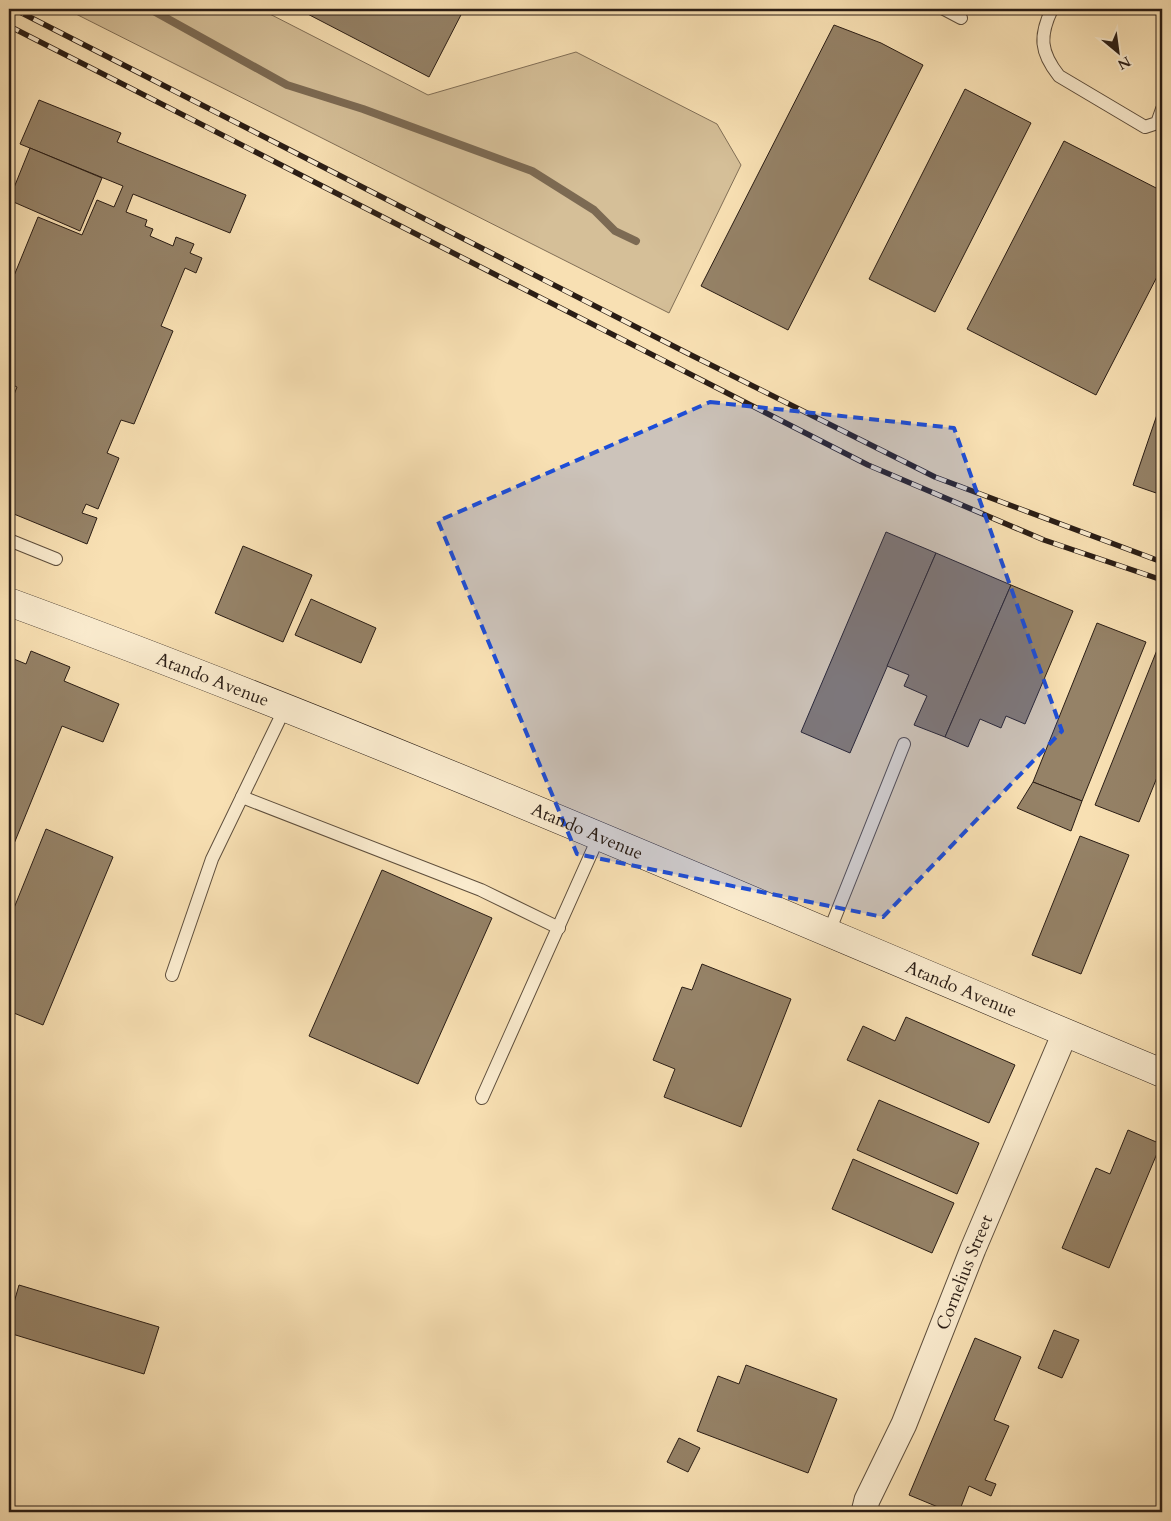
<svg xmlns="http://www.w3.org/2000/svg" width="1171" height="1521" font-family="Cardo,serif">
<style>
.green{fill:#d5bf98;stroke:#806e56}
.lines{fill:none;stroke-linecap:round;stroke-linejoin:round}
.stream{stroke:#7c6a53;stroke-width:8}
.building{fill:#958267;stroke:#2a1d15}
.lane-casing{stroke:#5e4e3c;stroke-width:14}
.street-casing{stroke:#5e4e3c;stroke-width:27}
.secondary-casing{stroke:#2a1d15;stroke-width:29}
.lane{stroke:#faebce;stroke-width:12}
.street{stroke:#faebce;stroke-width:25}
.secondary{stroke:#faebce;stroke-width:28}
.rail-casing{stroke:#2a1d15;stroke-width:5.5}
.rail{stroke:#faebce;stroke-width:4;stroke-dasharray:11;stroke-linecap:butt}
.marked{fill:#1d4ed8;fill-opacity:0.2;stroke:#1d4ed8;stroke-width:4;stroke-dasharray:10 6;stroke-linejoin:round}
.labels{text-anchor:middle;stroke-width:5;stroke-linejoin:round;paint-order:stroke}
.street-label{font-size:18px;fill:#2a1d15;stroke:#faebce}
</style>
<rect width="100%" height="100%" fill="#f8e0b3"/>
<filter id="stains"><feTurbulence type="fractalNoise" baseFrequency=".004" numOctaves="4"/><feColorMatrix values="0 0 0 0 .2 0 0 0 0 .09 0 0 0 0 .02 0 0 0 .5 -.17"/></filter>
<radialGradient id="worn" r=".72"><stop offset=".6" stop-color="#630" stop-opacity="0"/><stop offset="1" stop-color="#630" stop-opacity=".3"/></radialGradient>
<path class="green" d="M 66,9 L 260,9 L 428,95 L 576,52 L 717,124 L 741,165 L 669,313 Z"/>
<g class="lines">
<path class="stream" d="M 150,9 L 287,85 L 363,109 L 532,171 L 594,210 L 615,231 L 636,241"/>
</g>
<g class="building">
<path d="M 298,9 L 464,9 L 429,77 Z"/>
<path d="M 834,25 L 881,43 L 923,65 L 788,330 L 701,286 Z"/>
<path d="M 965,89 L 1031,123 L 935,312 L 869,279 Z"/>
<path d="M 39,100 L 121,133 L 117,142 L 246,195 L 230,233 L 133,194 L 126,212 L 147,220 L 145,226 L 153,229 L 150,236 L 173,246 L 176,237 L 194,244 L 190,253 L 202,258 L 196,273 L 185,268 L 161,326 L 173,331 L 134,424 L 121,420 L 107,453 L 119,458 L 98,509 L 86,504 L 82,513 L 97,518 L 87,544 L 9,512 L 9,446 L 14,433 L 9,431 L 9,407 L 17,387 L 9,383 L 9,288 L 38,217 L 82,235 L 97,200 L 114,207 L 123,186 L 20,144 Z"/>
<path d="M 1064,141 L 1162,191 L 1162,267 L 1096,395 L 967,329 Z"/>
<path d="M 30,148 L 102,178 L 80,231 L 9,200 Z"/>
<path d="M 1161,403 L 1162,404 L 1162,495 L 1133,485 Z"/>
<path d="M 886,532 L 936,553 L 850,753 L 801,732 Z"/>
<path d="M 243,546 L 312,575 L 283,642 L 215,613 Z"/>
<path d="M 936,553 L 1011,585 L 945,737 L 914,725 L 927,696 L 904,686 L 909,675 L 887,666 Z"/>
<path d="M 1011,585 L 1073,611 L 1025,724 L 1006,716 L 1001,728 L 980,719 L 968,747 L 945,737 Z"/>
<path d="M 311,599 L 376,628 L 361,663 L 295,635 Z"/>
<path d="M 1097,623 L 1146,642 L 1082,801 L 1033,782 Z"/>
<path d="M 1159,645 L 1162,646 L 1162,765 L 1139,822 L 1095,805 Z"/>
<path d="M 31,651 L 70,667 L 64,681 L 119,704 L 103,742 L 62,726 L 9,856 L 9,657 L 26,664 Z"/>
<path d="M 1033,782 L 1082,801 L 1071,831 L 1017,808 Z"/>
<path d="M 46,829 L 113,857 L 43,1025 L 9,1011 L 9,906 L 14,908 Z"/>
<path d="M 1080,836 L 1129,855 L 1081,974 L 1032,955 Z"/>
<path d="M 382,870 L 492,918 L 418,1084 L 309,1036 Z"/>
<path d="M 702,964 L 791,999 L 741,1127 L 664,1097 L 675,1069 L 653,1060 L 682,987 L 692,990 Z"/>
<path d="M 906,1017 L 1015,1065 L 989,1123 L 847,1060 L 863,1026 L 895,1041 Z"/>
<path d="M 879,1100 L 979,1143 L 957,1194 L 857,1150 Z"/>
<path d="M 1128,1130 L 1161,1144 L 1109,1268 L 1062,1248 L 1096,1168 L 1110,1174 Z"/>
<path d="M 853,1159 L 954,1203 L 932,1253 L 832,1209 Z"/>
<path d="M 19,1285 L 159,1327 L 144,1374 L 9,1333 L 9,1320 Z"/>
<path d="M 1054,1330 L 1079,1340 L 1062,1378 L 1038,1368 Z"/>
<path d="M 975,1338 L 1021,1357 L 994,1420 L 1009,1426 L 985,1480 L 996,1484 L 991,1496 L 969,1486 L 959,1512 L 950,1512 L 909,1495 Z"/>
<path d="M 746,1365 L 837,1399 L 808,1473 L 697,1431 L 718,1376 L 739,1384 Z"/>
<path d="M 679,1438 L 700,1448 L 688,1472 L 667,1462 Z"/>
</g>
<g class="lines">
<defs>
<g id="lane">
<path d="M 944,9 L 961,18"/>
<path d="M 1052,9 C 1039,36 1040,52 1059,76 L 1145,127 L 1157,123 L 1162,109"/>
<path d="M 9,540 L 56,559"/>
<path d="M 242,797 L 481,890 L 559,928"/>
<path d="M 829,932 L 904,744"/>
<path d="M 172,975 L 212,859 L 285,708"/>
<path d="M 482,1098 L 599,836"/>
</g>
<g id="street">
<path id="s1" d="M 864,1512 L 867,1500 L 904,1424 L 973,1249 L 1065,1033"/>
</g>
<g id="secondary">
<path id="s2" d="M 9,602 C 399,745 779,914 1162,1073"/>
</g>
</defs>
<use href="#lane" class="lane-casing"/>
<use href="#street" class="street-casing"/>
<use href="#secondary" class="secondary-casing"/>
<use href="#lane" class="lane"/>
<use href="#street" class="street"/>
<use href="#secondary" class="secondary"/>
<defs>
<g id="rail">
<path d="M 14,9 L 687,353 L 935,477 L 1162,562"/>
<path d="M 9,26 L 868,465 L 1044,540 L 1162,580"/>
</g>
</defs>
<use href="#rail" class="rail-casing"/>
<use href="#rail" class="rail"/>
</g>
<path class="marked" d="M 710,402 L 954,428 L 1062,731 L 883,917 L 577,854 L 438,521 Z"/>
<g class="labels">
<g class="street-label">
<text dy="6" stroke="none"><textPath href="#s2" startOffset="218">Atando Avenue</textPath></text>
<text dy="6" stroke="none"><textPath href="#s2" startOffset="622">Atando Avenue</textPath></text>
<text dy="6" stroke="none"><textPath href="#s2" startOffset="1028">Atando Avenue</textPath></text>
<text dy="6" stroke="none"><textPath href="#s1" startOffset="260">Cornelius Street</textPath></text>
</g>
</g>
<rect width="1171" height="1521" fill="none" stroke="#f8e0b3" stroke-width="30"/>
<rect x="10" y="10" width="1151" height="1501" fill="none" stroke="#2a1d15" stroke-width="2.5"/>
<rect x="15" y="15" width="1141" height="1491" fill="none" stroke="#2a1d15"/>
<g transform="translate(1118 52) rotate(151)" stroke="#faebce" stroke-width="4" paint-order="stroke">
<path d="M0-4L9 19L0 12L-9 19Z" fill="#2a1d15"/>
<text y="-8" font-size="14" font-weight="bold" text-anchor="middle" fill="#2a1d15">N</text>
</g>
<rect width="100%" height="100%" filter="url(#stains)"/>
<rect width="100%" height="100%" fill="url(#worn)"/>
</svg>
